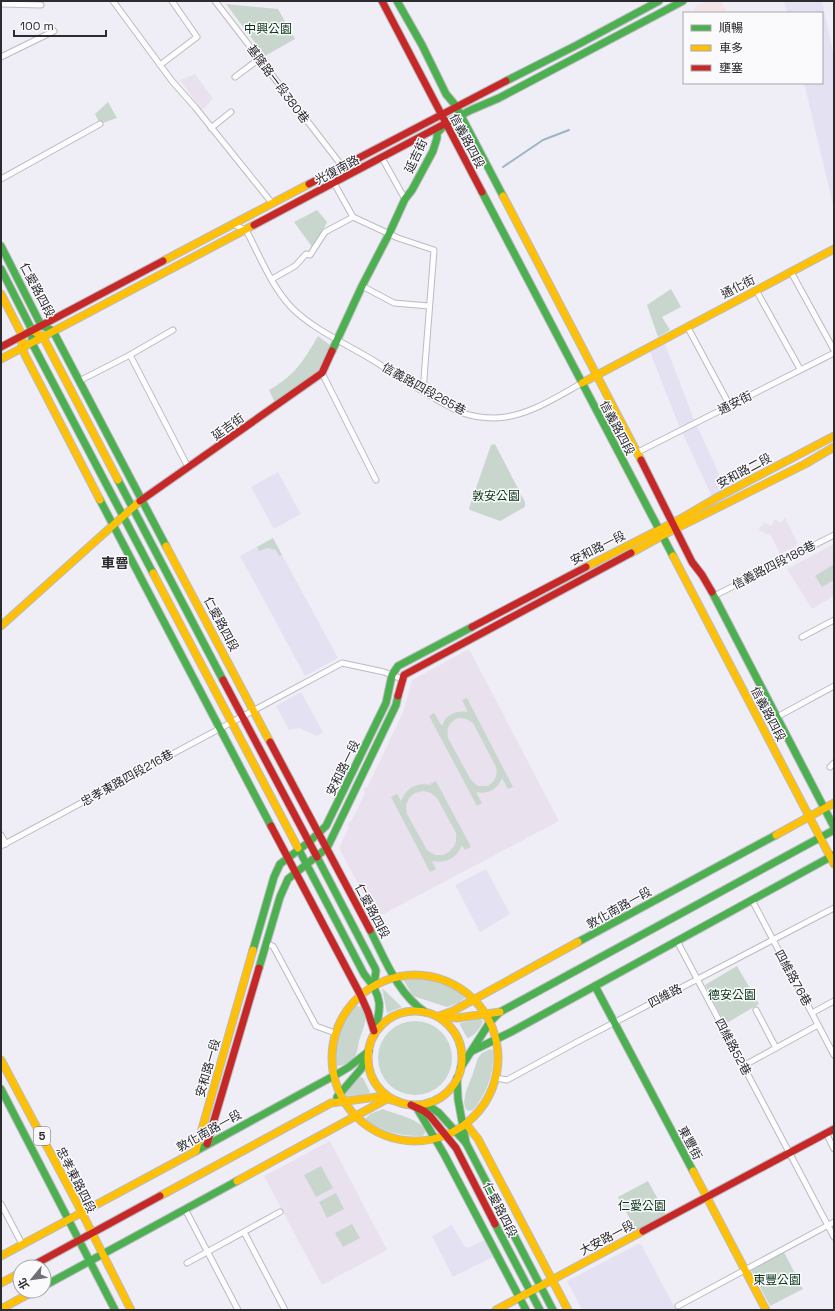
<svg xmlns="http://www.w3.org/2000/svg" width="835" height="1311" font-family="'Space Grotesk','Noto Sans TC',sans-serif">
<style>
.built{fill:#e4e2f2}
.industrial{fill:#f3e4e8}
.education{fill:#eae1ee}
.green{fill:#c9d6ce;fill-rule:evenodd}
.forest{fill:#c8d7ce}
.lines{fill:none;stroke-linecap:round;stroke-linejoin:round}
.stream{stroke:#9cb5c2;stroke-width:2}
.street-casing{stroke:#bbbbc1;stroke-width:7}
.fast-casing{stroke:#bbbbc1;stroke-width:9}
.slow-casing{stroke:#bbbbc1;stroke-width:9}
.jam-casing{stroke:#bbbbc1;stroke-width:9}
.street{stroke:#fdfcfe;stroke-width:5}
.fast{stroke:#4caf50;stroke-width:7}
.slow{stroke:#ffc107;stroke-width:7}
.jam{stroke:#c62828;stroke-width:7}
.labels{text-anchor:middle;stroke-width:3;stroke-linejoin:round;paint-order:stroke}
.shield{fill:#fafafd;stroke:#69696e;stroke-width:1}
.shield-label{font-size:11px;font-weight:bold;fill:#2b2b30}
.park-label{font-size:12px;fill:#063415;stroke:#fafafd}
.street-label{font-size:12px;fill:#2b2b30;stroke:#fafafd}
.quarter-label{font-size:14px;font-weight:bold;fill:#2b2b30;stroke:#fafafd}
</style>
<rect width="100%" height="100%" fill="#efeef6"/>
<g class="built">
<path d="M 784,1 L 822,1 L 834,57 L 834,209 L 804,83 L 822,83 L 822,13 L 787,13 Z"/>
<path d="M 665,344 L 693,417 L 726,489 L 712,497 L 678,423 L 650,352 Z"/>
<path d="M 278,472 L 301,514 L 274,529 L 251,487 Z"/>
<path d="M 273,538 L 338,658 L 305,676 L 240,556 Z"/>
<path d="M 301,692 L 323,732 L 317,736 L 299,728 L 289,730 L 276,706 Z"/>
<path d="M 486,869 L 510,914 L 480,932 L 455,885 Z"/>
<path d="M 452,1225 L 464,1246 L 465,1246 L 467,1248 L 484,1240 L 493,1257 L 453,1277 L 432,1236 Z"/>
<path d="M 638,1244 L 641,1244 L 676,1310 L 582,1310 L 567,1281 Z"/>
</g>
<path class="industrial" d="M 706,1 L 721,1 L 727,13 L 695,13 L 693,8 Z"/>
<g class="education">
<path d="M 195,74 L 213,99 L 202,110 L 180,80 Z"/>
<path d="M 785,518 L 797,542 L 796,546 L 780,554 L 771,536 L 758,530 L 764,522 L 771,526 L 775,519 L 781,523 Z"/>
<path d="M 834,544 L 834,596 L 812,609 L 787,569 Z"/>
<path d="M 469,649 L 559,821 L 376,918 L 339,848 L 349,827 L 347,824 L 352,820 L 365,793 L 363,789 L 368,786 L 403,712 L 412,680 Z"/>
<path d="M 330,1141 L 387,1250 L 322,1285 L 264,1176 Z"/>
</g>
<g class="green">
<path d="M 226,4 L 278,9 L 295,39 L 265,56 Z"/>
<path d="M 108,102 L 117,118 L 100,124 L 95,114 Z"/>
<path d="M 317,210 L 327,222 L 320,237 L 313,248 L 294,222 Z"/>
<path d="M 671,289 L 681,307 L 662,317 L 670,330 L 658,337 L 647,305 Z"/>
<path d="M 318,336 L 330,345 L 321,372 L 276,405 L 269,390 C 295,375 303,362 318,336 Z"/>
<path d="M 495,444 L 525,502 L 525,507 L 500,521 L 470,510 L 469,508 L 491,445 Z"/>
<path d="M 273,538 L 282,555 L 279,556 L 276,550 L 268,548 L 259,551 L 257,547 Z"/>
<path d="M 834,564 L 834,580 L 822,587 L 815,576 Z"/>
<path d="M 467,698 L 513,787 L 508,789 L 502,778 C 498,789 488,795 476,792 L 482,803 L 477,806 L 429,716 L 434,713 L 442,726 C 446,714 456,710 468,712 L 462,700 ZM 458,718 L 466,719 L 473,723 L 496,767 C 498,775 495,782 487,786 L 478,786 L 471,780 L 448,738 C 446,729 449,722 458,718 Z"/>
<path d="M 436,781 L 471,847 L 465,850 L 462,845 C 457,858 446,864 432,861 L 436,869 L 430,872 L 391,797 L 397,794 L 401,801 C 406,788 417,782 431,785 L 430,784 ZM 423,791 L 431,793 L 437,798 L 456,833 L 456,841 L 454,846 L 449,852 L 443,855 L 435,855 L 427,850 L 407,814 L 406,805 L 409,798 L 415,793 Z"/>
<path d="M 737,966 L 759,1004 L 725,1024 L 705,985 Z"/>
<path d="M 418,979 C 433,980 456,985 465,998 L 458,1003 L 447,1007 L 413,996 L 404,981 L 405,980 Z"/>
<path d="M 382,988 L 402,1007 L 387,1013 Z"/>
<path d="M 356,1006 C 374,1006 362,1032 359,1041 C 358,1045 358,1052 355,1056 C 352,1062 343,1066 337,1066 C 332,1050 343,1017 356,1006 Z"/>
<path d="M 480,1019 L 483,1021 C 482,1026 473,1038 467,1038 L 460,1025 L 460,1023 Z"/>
<path d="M 490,1049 L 493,1050 C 495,1071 487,1094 473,1110 L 468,1111 L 465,1108 L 464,1102 L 466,1091 L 472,1076 L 478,1058 L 482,1053 Z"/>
<path d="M 360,1077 L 363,1078 L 370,1092 L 367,1094 L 347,1096 L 345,1094 L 346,1092 Z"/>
<path d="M 383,1109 C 394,1114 426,1120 425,1133 L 423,1136 C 402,1137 382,1132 365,1119 L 370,1114 Z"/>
<path d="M 321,1166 L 333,1188 L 316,1197 L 304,1175 Z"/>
<path d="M 648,1181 L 667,1216 L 637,1232 L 618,1197 Z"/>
<path d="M 336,1193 L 344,1209 L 327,1218 L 319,1202 Z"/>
<path d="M 352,1224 L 360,1238 L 343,1247 L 335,1233 Z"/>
<path d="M 784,1252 L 803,1289 L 770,1306 L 751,1270 Z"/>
</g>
<circle class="forest" cx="415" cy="1058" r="37"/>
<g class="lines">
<path class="stream" d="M 503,167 L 543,140 L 569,130"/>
<defs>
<g id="street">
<path d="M 113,1 L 172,81 L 195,107 L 272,203"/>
<path d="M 215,1 L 342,166"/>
<path d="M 1,4 L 41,5"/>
<path d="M 1,57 L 54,31"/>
<path d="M 160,65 L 197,37 L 172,1"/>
<path d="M 235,77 L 259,59"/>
<path d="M 211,128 L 231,112"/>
<path d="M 382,158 L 405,199"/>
<path d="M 1,179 L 100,124"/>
<path d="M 334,183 L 353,217 L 398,238 L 434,250 L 423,391"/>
<path d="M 232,224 L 246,230 C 260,256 271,286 292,308 C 313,329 346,344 371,359 C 400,377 429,397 460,412 C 470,416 484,418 495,418 C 527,417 555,398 582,383"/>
<path d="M 791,272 L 834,350"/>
<path d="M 272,279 L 295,266 L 306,254 L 310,255 L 325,232 L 353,217"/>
<path d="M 362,286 L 394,303 L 429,306"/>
<path d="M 756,290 L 800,369"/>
<path d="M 687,326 L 730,406"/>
<path d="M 130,355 L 188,467"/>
<path d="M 322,373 L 376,480"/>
<path d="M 79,381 L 130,355 L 173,330"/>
<path d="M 636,453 L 834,353"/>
<path d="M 714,596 L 834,535"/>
<path d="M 802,637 L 834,620"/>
<path d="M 777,717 L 834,686"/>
<path d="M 830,767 L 834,763"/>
<path d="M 1,835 L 6,844"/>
<path d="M 1,846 L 342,663 L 384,672 L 402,679"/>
<path d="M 752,900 L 834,1055"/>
<path d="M 677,941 L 834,1237"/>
<path d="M 267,944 L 273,946 L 316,1026 L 335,1033"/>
<path d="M 756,1010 L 776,1048"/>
<path d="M 812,1013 L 834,1001"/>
<path d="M 743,1066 L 818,1025"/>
<path d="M 496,1078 L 507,1080 L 577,1042 L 834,908"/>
<path d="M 826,1133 L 834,1149"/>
<path d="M 1,1204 L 22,1244"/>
<path d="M 185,1209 L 238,1310"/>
<path d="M 244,1232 L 285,1310"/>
<path d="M 187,1263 L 280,1212"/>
<path d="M 678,1306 L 834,1222"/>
</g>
<g id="fast">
<path d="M 397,1 L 422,45 L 446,94 L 456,106 L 503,196"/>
<path d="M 506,81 L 577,45 L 659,1"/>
<path d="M 450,121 L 471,110 L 499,98 L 683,1"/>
<path d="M 482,192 L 673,556"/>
<path d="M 1,246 L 41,325 L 53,331 L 166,546"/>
<path d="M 1,269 L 32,330 L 32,343 L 153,573"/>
<path d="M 332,351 L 362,286 L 389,234 L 405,199 L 412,190 L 433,151 L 437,138 L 437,133 L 443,127"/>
<path d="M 118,480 L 223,680"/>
<path d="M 100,500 L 271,826"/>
<path d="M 712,592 L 834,827"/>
<path d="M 298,848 L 364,974 C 384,997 381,1008 374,1035"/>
<path d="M 317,857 L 375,968 L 376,971 L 374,985"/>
<path d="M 370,930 C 385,959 397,993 425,1012"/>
<path d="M 578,942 L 776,835"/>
<path d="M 253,950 L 274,877 L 280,864 L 309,842 L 326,826 L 386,703 L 392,675 L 398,666 L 472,627"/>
<path d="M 259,968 L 280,897 L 288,879 L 327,848 L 396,705 L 398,696"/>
<path d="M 595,986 L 693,1171"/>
<path d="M 472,1051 L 511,1032 L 834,855"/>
<path d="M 461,1067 L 490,1022 L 500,1012 L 834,830"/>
<path d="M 457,1078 L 458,1099 L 466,1143"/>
<path d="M 1,1089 L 115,1310"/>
<path d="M 337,1097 L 361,1069 L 367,1055"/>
<path d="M 426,1104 L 439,1113 L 466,1143 L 553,1310"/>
<path d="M 418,1110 L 444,1154 L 526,1310"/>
<path d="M 196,1151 L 339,1073 L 349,1067 L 369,1051"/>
<path d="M 495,1224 L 540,1310"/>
<path d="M 44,1286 L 237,1181"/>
</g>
<g id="slow">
<path d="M 503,196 L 641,460"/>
<path d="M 163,261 L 309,184"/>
<path d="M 1,294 L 22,335 L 22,348 L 26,357 L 100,500"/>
<path d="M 32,330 L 43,337 L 118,480"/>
<path d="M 1,359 L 254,225"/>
<path d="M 582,383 L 834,249"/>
<path d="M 166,546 L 270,742"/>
<path d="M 631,553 L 669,532 L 805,464 L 834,447"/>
<path d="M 673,556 L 834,864"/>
<path d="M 586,567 L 682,518 L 718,497 L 834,436"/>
<path d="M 153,573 L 298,848"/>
<path d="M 1,626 L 140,501"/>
<path d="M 776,835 L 834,803"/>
<circle cx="415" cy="1058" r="83"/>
<circle cx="415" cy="1058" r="47"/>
<path d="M 439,1016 L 453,1011 L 578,942"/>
<path d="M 441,1016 L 457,1018 L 500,1012"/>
<path d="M 1,1060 L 77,1203 L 131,1310"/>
<path d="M 466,1124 L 478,1139 L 568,1310"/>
<path d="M 196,1150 L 253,950"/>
<path d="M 693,1171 L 766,1310"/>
<path d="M 237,1181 L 385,1100"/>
<path d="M 160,1196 L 331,1103 L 377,1097 L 397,1101"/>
<path d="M 1,1256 L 196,1151"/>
<path d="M 1,1283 L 20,1273"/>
<path d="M 1,1309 L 34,1291"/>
<path d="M 496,1310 L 643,1231"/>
</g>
<g id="jam">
<path d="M 382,1 L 482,192"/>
<path d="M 309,184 L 506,81"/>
<path d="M 254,225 L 450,121"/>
<path d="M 1,347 L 163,261"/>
<path d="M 641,460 L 692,562 L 702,575 L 712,592"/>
<path d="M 140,501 L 322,373 L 332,351"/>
<path d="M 472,627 L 586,567"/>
<path d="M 223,680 L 317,857"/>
<path d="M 398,696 L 404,675 L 631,553"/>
<path d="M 270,742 L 370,930"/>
<path d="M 271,826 L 360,994 L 368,1012 L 374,1031"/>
<path d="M 411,1105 L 424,1111 L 430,1116 L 456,1148 L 495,1224"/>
<path d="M 207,1144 L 259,968"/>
<path d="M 643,1231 L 834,1129"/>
<path d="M 30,1267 L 160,1196"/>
</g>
</defs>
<use href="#street" class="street-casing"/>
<use href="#fast" class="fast-casing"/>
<use href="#slow" class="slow-casing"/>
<use href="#jam" class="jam-casing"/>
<use href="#street" class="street"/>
<use href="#fast" class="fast"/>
<use href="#slow" class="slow"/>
<use href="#jam" class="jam"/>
</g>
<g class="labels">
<rect class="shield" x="34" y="1127" width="16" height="18" rx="3"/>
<g class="shield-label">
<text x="42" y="1140">5</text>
</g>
<g class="park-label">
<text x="268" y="33">中興公園</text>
<text x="496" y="500">敦安公園</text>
<text x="732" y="999">德安公園</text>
<text x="642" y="1210">仁愛公園</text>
<text x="777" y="1284">東豐公園</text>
</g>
<g class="street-label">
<text transform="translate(278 84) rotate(53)" y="4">基隆路一段380巷</text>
<text transform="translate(467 141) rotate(62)" y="4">信義路四段</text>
<text transform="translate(416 156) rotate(-65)" y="4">延吉街</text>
<text transform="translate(337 170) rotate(-28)" y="4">光復南路</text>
<text transform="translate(738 287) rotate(-27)" y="4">通化街</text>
<text transform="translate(37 290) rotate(62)" y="4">仁愛路四段</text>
<text transform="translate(424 389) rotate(29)" y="4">信義路四段265巷</text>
<text transform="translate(735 403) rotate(-27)" y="4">通安街</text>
<text transform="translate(228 427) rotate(-36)" y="4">延吉街</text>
<text transform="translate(617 428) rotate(62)" y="4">信義路四段</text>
<text transform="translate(744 471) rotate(-28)" y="4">安和路二段</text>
<text transform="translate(598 548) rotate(-27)" y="4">安和路一段</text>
<text transform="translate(774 565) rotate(-27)" y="4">信義路四段186巷</text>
<text transform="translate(221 624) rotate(62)" y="4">仁愛路四段</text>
<text transform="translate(768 714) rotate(62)" y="4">信義路四段</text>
<text transform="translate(343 768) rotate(-64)" y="4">安和路一段</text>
<text transform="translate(127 778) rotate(-29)" y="4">忠孝東路四段216巷</text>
<text transform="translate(619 908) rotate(-29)" y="4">敦化南路一段</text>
<text transform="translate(372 911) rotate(62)" y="4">仁愛路四段</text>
<text transform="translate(793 978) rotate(61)" y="4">四維路76巷</text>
<text transform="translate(665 996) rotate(-28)" y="4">四維路</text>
<text transform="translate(733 1047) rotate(62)" y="4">四維路52巷</text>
<text transform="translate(208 1068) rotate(-74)" y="4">安和路一段</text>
<text transform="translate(209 1131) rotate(-29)" y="4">敦化南路一段</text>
<text transform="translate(690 1143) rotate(62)" y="4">東豐街</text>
<text transform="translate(76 1180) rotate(63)" y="4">忠孝東路四段</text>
<text transform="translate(500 1210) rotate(63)" y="4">仁愛路四段</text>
<text transform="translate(607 1238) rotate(-28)" y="4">大安路一段</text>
</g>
<g class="quarter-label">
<text x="115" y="568">車罾</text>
</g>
</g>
<rect width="835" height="1311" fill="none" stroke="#2b2b30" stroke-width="4"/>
<rect x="683" y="12" width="140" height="72" fill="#fafafd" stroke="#a7a7ab"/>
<rect x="691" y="25" width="20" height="6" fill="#4caf50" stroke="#a7a7ab"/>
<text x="719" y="32" font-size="12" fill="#2b2b30">順暢</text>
<rect x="691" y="45" width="20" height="6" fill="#ffc107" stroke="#a7a7ab"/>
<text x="719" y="52" font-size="12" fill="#2b2b30">車多</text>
<rect x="691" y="65" width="20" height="6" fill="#c62828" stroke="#a7a7ab"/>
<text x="719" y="72" font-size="12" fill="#2b2b30">壅塞</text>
<g transform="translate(32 1279) rotate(241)"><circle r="19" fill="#fafafd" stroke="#a7a7ab"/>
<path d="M0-3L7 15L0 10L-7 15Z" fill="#706f75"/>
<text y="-6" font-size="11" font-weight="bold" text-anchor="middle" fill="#2b2b30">北</text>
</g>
<path d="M14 30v6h92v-6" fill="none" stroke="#2b2b30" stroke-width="2"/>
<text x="20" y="30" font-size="12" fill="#2b2b30" stroke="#fafafd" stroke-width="3" paint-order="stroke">100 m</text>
</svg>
